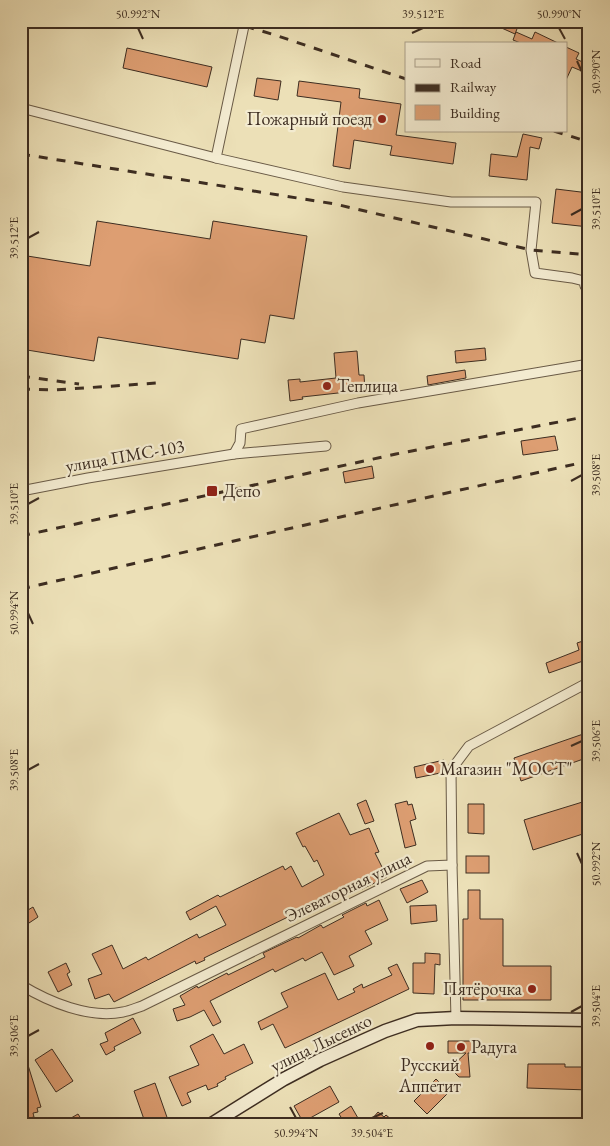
<svg xmlns="http://www.w3.org/2000/svg" width="610" height="1146" font-family="'EB Garamond',serif">
<style>
.building{fill:#dd9e72;stroke:#3d2d21}
.lines{fill:none;stroke-linecap:round;stroke-linejoin:round}
.minor-casing{stroke:#695a46;stroke-width:11}
.secondary-casing{stroke:#3d2d21;stroke-width:15}
.minor{stroke:#f3ebd0;stroke-width:9}
.secondary{stroke:#f3ebd0;stroke-width:12}
.rail{stroke:#3d2d21;stroke-width:3;stroke-dasharray:9 9;stroke-linecap:butt}
.ticks{fill:none;stroke:#3d2d21;stroke-width:2}
.poi-dot{fill:#8f2418;stroke:#f3ebd0;stroke-width:2}
.labels{text-anchor:middle;stroke-width:4.5;stroke-linejoin:round;paint-order:stroke}
.poi-label{font-size:18px;fill:#3d2d21;stroke:#f3ebd0;text-anchor:start}
.street-label{font-size:18px;fill:#3d2d21;stroke:#f3ebd0}
.neatline{fill:none;stroke:#3d2d21;stroke-width:2}
.ticks-label{font-size:12px;text-anchor:middle;fill:#3d2d21}
</style>
<rect width="100%" height="100%" fill="#ece0b7"/>
<filter id="stains"><feTurbulence type="fractalNoise" baseFrequency=".004" numOctaves="4"/><feColorMatrix values="0 0 0 0 .2 0 0 0 0 .09 0 0 0 0 .02 0 0 0 .5 -.17"/></filter>
<radialGradient id="worn" r=".72"><stop offset=".6" stop-color="#630" stop-opacity="0"/><stop offset="1" stop-color="#630" stop-opacity=".3"/></radialGradient>
<g class="building">
<path d="M 486,21 L 520,21 L 515,34 Z"/>
<path d="M 516,32 L 532,39 L 535,32 L 560,44 L 523,44 L 513,40 Z"/>
<path d="M 566,47 L 579,53 L 576,59 L 589,65 L 589,74 L 572,67 L 566,80 Z"/>
<path d="M 127,48 L 212,67 L 207,87 L 123,68 Z"/>
<path d="M 257,78 L 281,81 L 278,100 L 254,96 Z"/>
<path d="M 299,81 L 360,89 L 359,98 L 401,104 L 396,135 L 456,143 L 453,164 L 390,155 L 392,146 L 354,140 L 350,169 L 333,166 L 341,102 L 297,96 Z"/>
<path d="M 523,134 L 542,138 L 539,149 L 530,147 L 527,180 L 489,176 L 491,154 L 517,157 Z"/>
<path d="M 556,189 L 589,193 L 589,227 L 552,223 Z"/>
<path d="M 97,221 L 210,239 L 213,221 L 307,236 L 294,319 L 270,315 L 265,343 L 241,339 L 238,359 L 98,337 L 94,361 L 21,349 L 21,255 L 90,266 Z"/>
<path d="M 485,348 L 486,360 L 456,363 L 455,351 Z"/>
<path d="M 357,351 L 359,375 L 364,375 L 365,390 L 302,397 L 303,399 L 290,401 L 288,380 L 300,379 L 300,382 L 336,378 L 334,353 Z"/>
<path d="M 465,370 L 466,378 L 428,385 L 427,376 Z"/>
<path d="M 555,436 L 558,450 L 523,455 L 521,441 Z"/>
<path d="M 372,466 L 374,478 L 345,483 L 343,472 Z"/>
<path d="M 589,639 L 589,673 L 583,661 L 549,673 L 546,663 L 579,650 L 577,643 Z"/>
<path d="M 589,732 L 589,757 L 521,781 L 514,758 Z"/>
<path d="M 444,760 L 445,772 L 416,778 L 414,767 Z"/>
<path d="M 366,800 L 374,821 L 365,824 L 357,804 Z"/>
<path d="M 589,800 L 589,832 L 533,850 L 524,820 Z"/>
<path d="M 407,801 L 408,805 L 412,804 L 416,819 L 410,821 L 416,845 L 405,848 L 395,804 Z"/>
<path d="M 468,804 L 484,804 L 484,834 L 468,833 Z"/>
<path d="M 339,813 L 350,835 L 369,828 L 379,852 L 375,853 L 387,877 L 362,889 L 360,885 L 336,897 L 335,896 L 303,912 L 304,915 L 295,920 L 292,915 L 204,958 L 205,960 L 196,964 L 195,961 L 114,1002 L 109,994 L 95,999 L 88,979 L 102,974 L 92,954 L 112,945 L 123,969 L 146,957 L 148,960 L 197,934 L 199,938 L 226,925 L 216,906 L 190,920 L 186,912 L 218,895 L 220,897 L 283,866 L 285,870 L 291,866 L 302,887 L 324,875 L 317,860 L 314,862 L 305,846 L 303,847 L 296,833 Z"/>
<rect x="466" y="856" width="23" height="17"/>
<path d="M 422,880 L 428,892 L 407,903 L 400,889 Z"/>
<path d="M 468,890 L 480,890 L 480,919 L 503,919 L 503,966 L 551,966 L 551,1000 L 463,1000 L 463,919 L 468,919 Z"/>
<path d="M 379,900 L 388,920 L 365,931 L 372,944 L 349,956 L 354,966 L 334,975 L 322,952 L 305,961 L 303,958 L 275,972 L 273,969 L 210,1001 L 221,1022 L 213,1026 L 204,1010 L 190,1017 L 177,1021 L 173,1009 L 185,1005 L 180,996 L 197,986 L 198,988 L 227,973 L 228,975 L 265,957 L 263,953 L 297,937 L 298,938 L 321,925 L 323,928 L 344,917 L 342,915 L 366,903 L 367,906 Z"/>
<path d="M 436,905 L 437,921 L 411,924 L 410,906 Z"/>
<path d="M 33,907 L 38,917 L 29,923 L 23,913 Z"/>
<path d="M 425,953 L 440,954 L 440,965 L 435,964 L 434,994 L 413,993 L 413,963 L 425,963 Z"/>
<path d="M 66,963 L 70,972 L 67,974 L 72,985 L 58,992 L 48,972 Z"/>
<path d="M 397,964 L 409,989 L 285,1048 L 273,1024 L 261,1030 L 258,1022 L 288,1007 L 281,993 L 325,973 L 338,1000 L 355,992 L 353,989 L 362,984 L 363,988 L 392,975 L 388,968 Z"/>
<path d="M 133,1018 L 141,1033 L 114,1047 L 115,1050 L 106,1055 L 100,1044 L 108,1041 L 105,1033 Z"/>
<path d="M 213,1034 L 224,1054 L 244,1044 L 253,1063 L 225,1077 L 226,1079 L 217,1084 L 218,1086 L 208,1090 L 206,1085 L 187,1093 L 191,1102 L 182,1106 L 169,1077 L 199,1065 L 190,1046 Z"/>
<path d="M 448,1041 L 473,1041 L 473,1053 L 468,1053 L 470,1077 L 459,1077 L 450,1068 L 466,1053 L 448,1053 Z"/>
<path d="M 21,1049 L 23,1049 L 41,1107 L 37,1108 L 38,1112 L 33,1113 L 34,1117 L 25,1119 L 24,1116 L 21,1117 Z"/>
<path d="M 52,1049 L 73,1081 L 56,1092 L 35,1060 Z"/>
<path d="M 528,1064 L 565,1064 L 565,1067 L 589,1067 L 589,1090 L 527,1088 Z"/>
<path d="M 436,1079 L 449,1092 L 427,1114 L 414,1101 Z"/>
<path d="M 155,1083 L 169,1123 L 163,1125 L 146,1125 L 134,1091 Z"/>
<path d="M 330,1086 L 339,1102 L 303,1122 L 294,1106 Z"/>
<path d="M 351,1106 L 362,1125 L 346,1125 L 339,1114 Z"/>
<path d="M 378,1112 L 384,1117 L 386,1115 L 398,1125 L 367,1125 Z"/>
<path d="M 78,1114 L 85,1125 L 59,1125 Z"/>
</g>
<g class="lines">
<defs>
<g id="minor">
<path d="M 245,21 L 216,158 L 343,187 L 451,202 L 536,202 L 531,250 L 535,273 L 572,278 L 584,281 L 585,286 L 589,287"/>
<path d="M 21,108 L 216,158"/>
<path d="M 234,454 L 240,443 L 241,429 L 358,403 L 589,364"/>
<path d="M 21,491 L 88,478 L 234,454 L 326,446"/>
<path d="M 452,865 L 456,1018"/>
<path d="M 21,985 C 49,1002 89,1019 123,1012 C 129,1011 136,1008 142,1006 L 427,866 L 452,865 L 451,770 L 469,746 L 589,682"/>
</g>
<path id="secondary" d="M 210,1125 L 284,1079 L 320,1060 L 385,1031 L 417,1020 L 456,1018 L 589,1020"/>
</defs>
<use href="#minor" class="minor-casing"/>
<use href="#secondary" class="secondary-casing"/>
<use href="#minor" class="minor"/>
<use href="#secondary" class="secondary"/>
<g class="rail">
<path d="M 228,21 L 275,35 L 406,79"/>
<path d="M 554,131 L 589,142"/>
<path d="M 21,154 L 335,204 L 531,250 L 589,255"/>
<path d="M 21,376 L 79,384"/>
<path d="M 21,389 L 55,390 L 156,383"/>
<path d="M 21,536 L 396,454 L 589,416"/>
<path d="M 21,589 L 589,461"/>
</g>
</g>
<path class="ticks" d="M 138,28 L 143,39M 559,28 L 565,39M 412,33 L 423,28M 577,61 L 582,72M 571,215 L 582,209M 28,238 L 39,232M 571,481 L 582,475M 28,504 L 39,498M 28,613 L 33,624M 571,746 L 582,741M 28,770 L 39,764M 577,853 L 582,864M 571,1012 L 582,1006M 28,1036 L 39,1030M 290,1107 L 296,1118M 372,1118 L 383,1113"/>
<g class="poi-dot">
<circle cx="382" cy="119" r="5"/>
<circle cx="327" cy="386" r="5"/>
<rect x="206" y="485" width="12" height="12" rx="2.5"/>
<circle cx="430" cy="769" r="5"/>
<circle cx="532" cy="989" r="5"/>
<circle cx="430" cy="1046" r="5"/>
<circle cx="461" cy="1047" r="5"/>
</g>
<g class="labels">
<g class="poi-label">
<text x="372" y="125" text-anchor="end">Пожарный поезд</text>
<text x="337" y="392">Теплица</text>
<text x="223" y="497">Депо</text>
<text x="440" y="775">Магазин "МОСТ"</text>
<text x="522" y="995" text-anchor="end">Пятёрочка</text>
<text x="471" y="1053">Радуга</text>
<text x="430" y="1071" text-anchor="middle">Русский<tspan x="430" dy="21">Аппетит</tspan></text>
</g>
<g class="street-label">
<text transform="translate(125 456) rotate(-10)" y="6">улица ПМС-103</text>
<text transform="translate(348 887) rotate(-26)" y="6">Элеваторная улица</text>
<text transform="translate(321 1043) rotate(-26)" y="6">улица Лысенко</text>
</g>
</g>
<rect width="610" height="1146" fill="none" stroke="#ece0b7" stroke-width="55"/>
<rect x="405" y="42" width="162" height="90" fill="#f3ebd0" stroke="#aa9f8a"/>
<rect x="415" y="59" width="25" height="8" fill="#f3ebd0" stroke="#aa9f8a"/>
<text x="450" y="68" font-size="15" fill="#3d2d21">Road</text>
<rect x="415" y="84" width="25" height="8" fill="#3d2d21" stroke="#aa9f8a"/>
<text x="450" y="92" font-size="15" fill="#3d2d21">Railway</text>
<rect x="415" y="105" width="25" height="15" fill="#dd9e72" stroke="#aa9f8a"/>
<text x="450" y="118" font-size="15" fill="#3d2d21">Building</text>
<rect x="28" y="28" width="554" height="1090" class="neatline"/>
<g class="ticks-label">
<text x="138" y="18">50.992°N</text>
<text x="423" y="18">39.512°E</text>
<text x="559" y="18">50.990°N</text>
<text transform="translate(596 72) rotate(-90)" y="4">50.990°N</text>
<text transform="translate(596 209) rotate(-90)" y="4">39.510°E</text>
<text transform="translate(14 238) rotate(-90)" y="4">39.512°E</text>
<text transform="translate(596 475) rotate(-90)" y="4">39.508°E</text>
<text transform="translate(14 504) rotate(-90)" y="4">39.510°E</text>
<text transform="translate(14 613) rotate(-90)" y="4">50.994°N</text>
<text transform="translate(596 741) rotate(-90)" y="4">39.506°E</text>
<text transform="translate(14 770) rotate(-90)" y="4">39.508°E</text>
<text transform="translate(596 864) rotate(-90)" y="4">50.992°N</text>
<text transform="translate(596 1006) rotate(-90)" y="4">39.504°E</text>
<text transform="translate(14 1036) rotate(-90)" y="4">39.506°E</text>
<text x="296" y="1137">50.994°N</text>
<text x="372" y="1137">39.504°E</text>
</g>
<rect width="100%" height="100%" filter="url(#stains)"/>
<rect width="100%" height="100%" fill="url(#worn)"/>
</svg>
